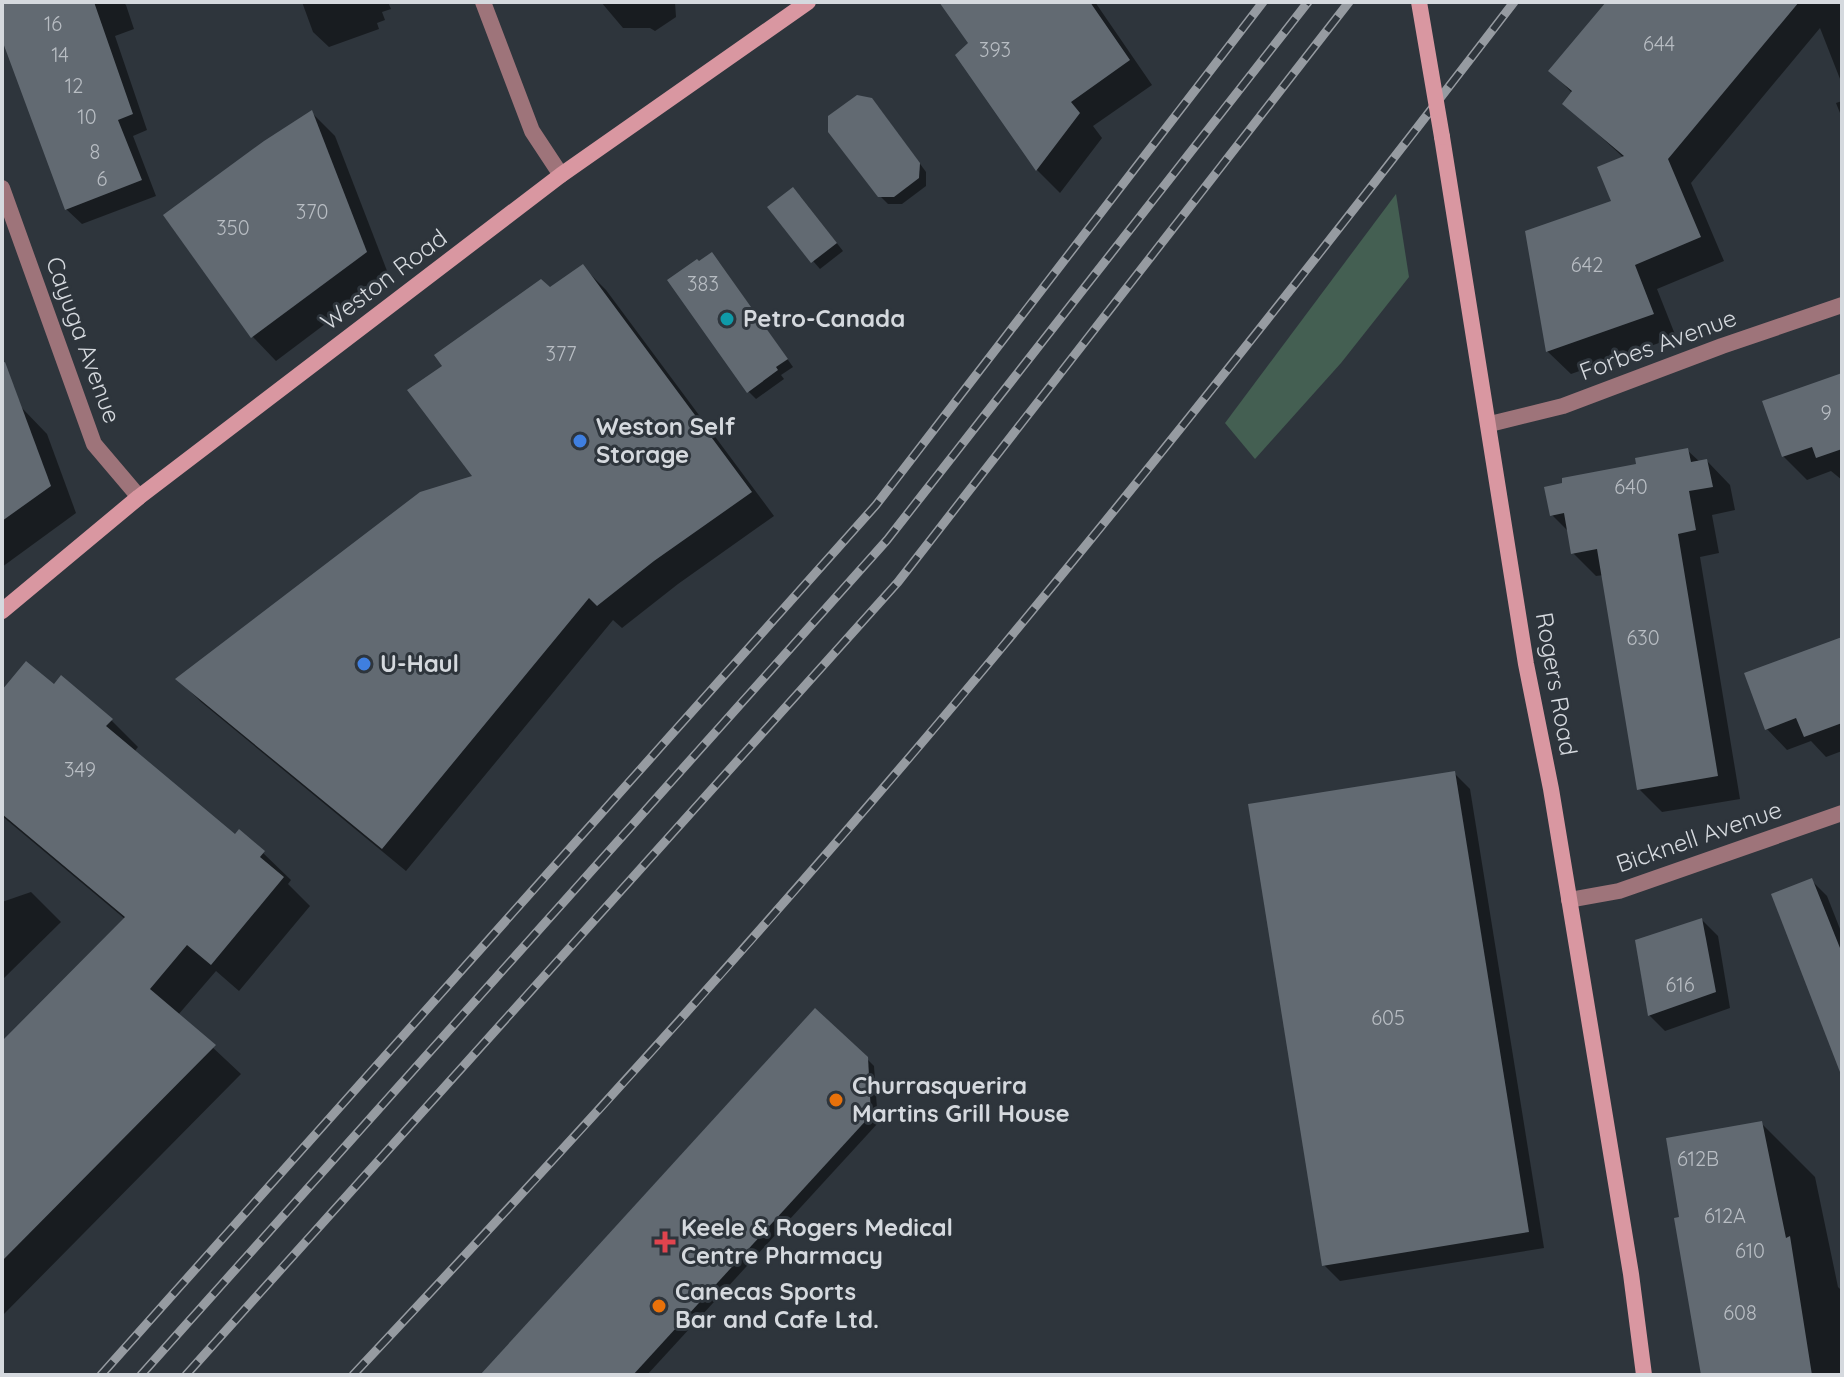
<svg xmlns="http://www.w3.org/2000/svg" width="1844" height="1377" font-family="Quicksand,sans-serif">
<style>
.green{fill:#445f52}
.shadow{fill:#0007}
.building{fill:#626a72}
.lines{fill:none;stroke-linecap:round;stroke-linejoin:round}
.minor{stroke:#9e747a;stroke-width:16}
.secondary{stroke:#d997a1;stroke-width:16}
.rail-casing{stroke:#969ba1;stroke-width:9}
.rail{stroke:#2e353c;stroke-width:6;stroke-dasharray:18;stroke-linecap:butt}
.secondary-bridge{stroke:#d997a1;stroke-width:16}
.culture-dot{fill:#0f9aa8;stroke:#2e353c;stroke-width:3}
.shop-dot{fill:#3f7fe0;stroke:#2e353c;stroke-width:3}
.food-dot{fill:#e8710a;stroke:#2e353c;stroke-width:3}
.health-dot{fill:#e0444e;stroke:#2e353c;stroke-width:3}
.labels{text-anchor:middle;stroke-width:6;stroke-linejoin:round;paint-order:stroke}
.number-label{font-size:20px;fill:#b8bdc3}
.street-label{font-size:24px;fill:#d5d9de;stroke:#2e353c}
.poi-label{font-size:24px;font-weight:bold;fill:#d5d9de;stroke:#2e353c;text-anchor:start}
</style>
<rect width="100%" height="100%" fill="#2e353c"/>
<path class="green" d="M 1396,194 L 1409,277 L 1341,363 L 1255,459 L 1225,423 Z"/>
<g class="shadow">
<path d="M 2,2 L 123,2 L 126,5 L 134,29 L 115,36 L 147,130 L 133,136 L 156,196 L 82,224 L 66,209 L 2,31 Z"/>
<path d="M 302,2 L 388,2 L 391,9 L 382,12 L 385,20 L 377,23 L 379,29 L 329,47 L 313,32 Z"/>
<path d="M 601,2 L 675,2 L 676,17 L 655,31 L 650,28 L 623,28 Z"/>
<path d="M 943,2 L 1095,2 L 1152,85 L 1093,126 L 1102,138 L 1060,193 L 1037,170 L 958,56 L 970,43 Z"/>
<path d="M 1608,2 L 1842,2 L 1842,84 L 1820,28 L 1691,183 L 1724,261 L 1657,289 L 1676,337 L 1571,374 L 1547,351 L 1614,203 L 1624,158 L 1565,104 L 1573,94 L 1551,71 Z"/>
<path d="M 1842,101 L 1842,118 L 1836,103 Z"/>
<path d="M 879,108 L 926,172 L 926,186 L 902,204 L 888,204 L 880,196 Z"/>
<path d="M 312,113 L 335,136 L 389,276 L 276,361 L 253,337 L 166,216 Z"/>
<path d="M 800,196 L 843,251 L 820,269 L 813,261 Z"/>
<path d="M 719,262 L 793,367 L 781,375 L 784,379 L 756,399 L 748,391 Z"/>
<path d="M 583,267 L 606,290 L 774,516 L 678,584 L 622,628 L 613,620 L 406,871 L 201,702 L 178,679 L 476,477 L 549,290 Z"/>
<path d="M 1842,375 L 1842,480 L 1831,471 L 1807,480 L 1783,456 Z"/>
<path d="M 21,407 L 47,434 L 76,513 L 2,567 L 2,414 Z"/>
<path d="M 1687,450 L 1700,462 L 1707,461 L 1730,485 L 1735,510 L 1712,515 L 1719,553 L 1700,557 L 1740,799 L 1662,812 L 1639,789 L 1604,575 L 1596,576 L 1573,553 L 1569,532 L 1552,515 L 1638,465 Z"/>
<path d="M 1842,639 L 1842,751 L 1826,757 L 1811,741 L 1787,750 L 1767,729 Z"/>
<path d="M 54,687 L 111,720 L 138,747 L 134,752 L 235,837 L 263,853 L 291,880 L 288,884 L 310,906 L 239,991 L 216,971 L 178,1015 L 241,1074 L 2,1316 L 2,1045 L 125,919 L 2,816 L 2,693 Z"/>
<path d="M 1454,773 L 1470,789 L 1544,1248 L 1340,1281 L 1324,1265 Z"/>
<path d="M 1811,880 L 1827,896 L 1842,934 L 1842,1054 L 1830,1042 Z"/>
<path d="M 31,892 L 61,922 L 2,980 L 2,902 Z"/>
<path d="M 1702,920 L 1718,936 L 1730,1008 L 1665,1031 L 1649,1015 Z"/>
<path d="M 866,1058 L 874,1066 L 878,1123 L 647,1375 L 483,1375 Z"/>
<path d="M 1761,1123 L 1815,1177 L 1838,1287 L 1842,1291 L 1842,1375 L 1703,1375 L 1681,1218 Z"/>
</g>
<g class="building">
<path d="M 2,2 L 94,2 L 133,114 L 118,120 L 142,180 L 65,210 L 2,40 Z"/>
<path d="M 939,2 L 1090,2 L 1130,60 L 1071,102 L 1080,113 L 1036,171 L 955,55 L 968,43 Z"/>
<path d="M 1606,2 L 1799,2 L 1668,159 L 1701,237 L 1635,265 L 1654,314 L 1546,352 L 1525,231 L 1611,201 L 1597,167 L 1624,156 L 1562,104 L 1572,91 L 1548,71 Z"/>
<path d="M 857,95 L 872,98 L 920,163 L 919,178 L 894,197 L 878,197 L 828,132 L 828,116 Z"/>
<path d="M 312,110 L 367,252 L 251,338 L 163,215 L 264,141 Z"/>
<path d="M 793,187 L 837,243 L 811,263 L 767,207 Z"/>
<path d="M 712,252 L 788,359 L 776,367 L 778,370 L 747,393 L 667,280 L 697,259 L 699,261 Z"/>
<path d="M 583,264 L 752,492 L 654,561 L 597,606 L 589,598 L 382,849 L 175,679 L 420,492 L 472,476 L 407,390 L 442,366 L 434,355 L 541,279 L 550,287 Z"/>
<path d="M 5,362 L 51,486 L 2,521 L 2,363 Z"/>
<path d="M 1842,373 L 1842,449 L 1816,458 L 1812,447 L 1782,457 L 1762,401 Z"/>
<path d="M 1688,448 L 1691,462 L 1707,459 L 1713,487 L 1689,491 L 1696,530 L 1678,534 L 1718,776 L 1637,790 L 1597,549 L 1571,554 L 1564,513 L 1550,516 L 1544,487 L 1562,483 L 1562,478 L 1636,464 L 1635,458 Z"/>
<path d="M 1842,637 L 1842,723 L 1804,737 L 1796,718 L 1765,730 L 1744,673 Z"/>
<path d="M 26,661 L 54,684 L 61,675 L 113,719 L 106,726 L 235,834 L 239,829 L 265,851 L 260,857 L 284,877 L 211,965 L 187,945 L 150,989 L 216,1045 L 2,1261 L 2,1041 L 125,917 L 2,814 L 2,690 Z"/>
<path d="M 1455,771 L 1529,1232 L 1322,1266 L 1248,804 Z"/>
<path d="M 1812,878 L 1842,953 L 1840,1072 L 1771,894 Z"/>
<path d="M 1702,918 L 1716,992 L 1648,1016 L 1635,940 Z"/>
<path d="M 815,1008 L 868,1057 L 871,1115 L 633,1375 L 480,1375 Z"/>
<path d="M 1762,1121 L 1786,1238 L 1790,1236 L 1812,1375 L 1701,1375 L 1674,1218 L 1679,1217 L 1666,1138 Z"/>
</g>
<g class="lines">
<g class="minor">
<path d="M 483,2 L 532,131 L 561,175"/>
<path d="M 2,188 L 94,444 L 139,497"/>
<path d="M 1490,424 L 1563,406 L 1722,346 L 1842,305"/>
<path d="M 1569,900 L 1619,891 L 1842,813"/>
</g>
<g class="secondary">
<path d="M 1442,137 L 1526,664 L 1551,789 L 1631,1274 L 1644,1375"/>
<path d="M 2,611 L 139,497 L 561,175 L 808,2"/>
</g>
<defs>
<g id="rail">
<path d="M 101,1375 L 876,505 L 1263,2"/>
<path d="M 141,1375 L 887,540 L 1308,2"/>
<path d="M 186,1375 L 898,582 L 1349,2"/>
<path d="M 353,1375 C 576,1138 795,897 1003,646 C 1178,435 1347,220 1514,2"/>
</g>
</defs>
<use href="#rail" class="rail-casing"/>
<use href="#rail" class="rail"/>
<path class="secondary-bridge" d="M 1419,2 L 1442,137"/>
</g>
<circle class="culture-dot" cx="727" cy="319" r="8"/>
<g class="shop-dot">
<circle cx="580" cy="441" r="8"/>
<circle cx="364" cy="664" r="8"/>
</g>
<g class="food-dot">
<circle cx="836" cy="1100" r="8"/>
<circle cx="659" cy="1306" r="8"/>
</g>
<path class="health-dot" d="M661 1230h8v8h8v8h-8v8h-8v-8h-8v-8h8z"/>
<g class="labels">
<g class="number-label">
<text x="53" y="31">16</text>
<text x="1659" y="51">644</text>
<text x="995" y="57">393</text>
<text x="60" y="62">14</text>
<text x="74" y="93">12</text>
<text x="87" y="124">10</text>
<text x="95" y="159">8</text>
<text x="102" y="186">6</text>
<text x="312" y="219">370</text>
<text x="233" y="235">350</text>
<text x="1587" y="272">642</text>
<text x="703" y="291">383</text>
<text x="561" y="361">377</text>
<text x="1826" y="420">9</text>
<text x="1631" y="494">640</text>
<text x="1643" y="645">630</text>
<text x="80" y="777">349</text>
<text x="1680" y="992">616</text>
<text x="1388" y="1025">605</text>
<text x="1698" y="1166">612B</text>
<text x="1725" y="1223">612A</text>
<text x="1750" y="1258">610</text>
<text x="1740" y="1320">608</text>
</g>
<g class="street-label">
<text transform="translate(384 280) rotate(-37)" y="8">Weston Road</text>
<text transform="translate(83 340) rotate(70)" y="8">Cayuga Avenue</text>
<text transform="translate(1658 345) rotate(-20)" y="8">Forbes Avenue</text>
<text transform="translate(1556 684) rotate(80)" y="8">Rogers Road</text>
<text transform="translate(1699 837) rotate(-19)" y="8">Bicknell Avenue</text>
</g>
<g class="poi-label">
<text x="743" y="327">Petro-Canada</text>
<text x="596" y="435">Weston Self<tspan x="596" dy="28">Storage</tspan></text>
<text x="380" y="672">U-Haul</text>
<text x="852" y="1094">Churrasquerira<tspan x="852" dy="28">Martins Grill House</tspan></text>
<text x="681" y="1236">Keele &amp; Rogers Medical<tspan x="681" dy="28">Centre Pharmacy</tspan></text>
<text x="675" y="1300">Canecas Sports<tspan x="675" dy="28">Bar and Cafe Ltd.</tspan></text>
</g>
</g>
<rect width="1844" height="1377" fill="none" stroke="#d5d9de" stroke-width="8"/>
</svg>
